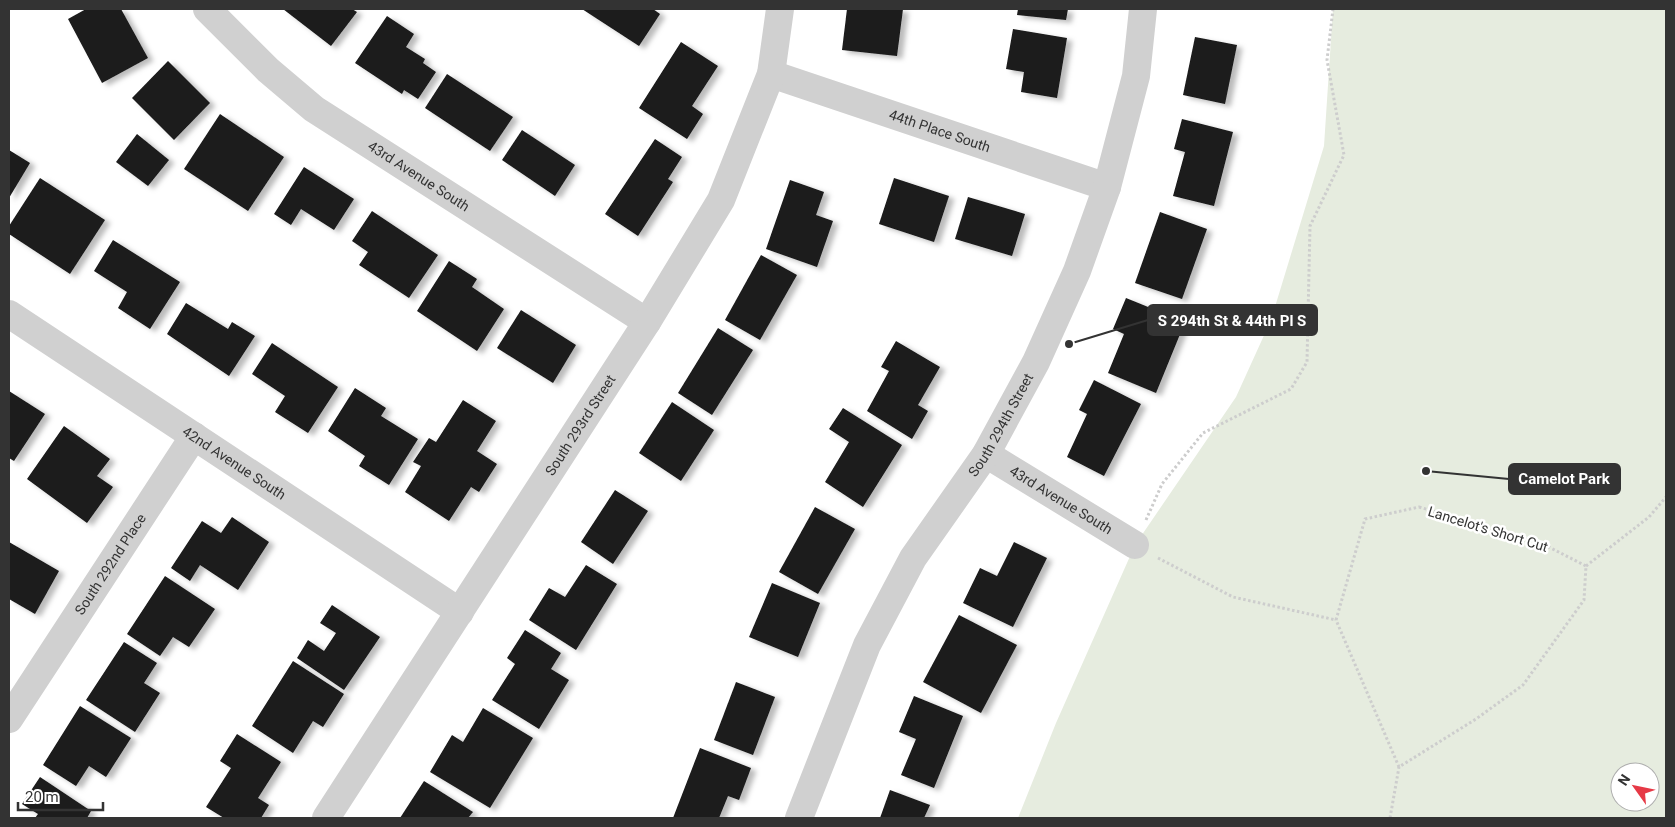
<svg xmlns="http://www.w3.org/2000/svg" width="1675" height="827" font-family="Roboto,sans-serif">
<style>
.green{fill:#e6ecdf;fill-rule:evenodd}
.building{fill:#1a1a1a;filter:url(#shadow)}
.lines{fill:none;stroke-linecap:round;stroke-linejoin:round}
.path{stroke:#cdcdcd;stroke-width:3;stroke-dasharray:2.5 2.5;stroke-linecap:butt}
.minor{stroke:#d0d0d0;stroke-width:28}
.labels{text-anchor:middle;stroke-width:5;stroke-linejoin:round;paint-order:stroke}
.street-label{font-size:14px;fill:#333;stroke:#fff}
.leader{fill:none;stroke:#333;stroke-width:2}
.callout-dot{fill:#333;stroke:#fff;stroke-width:2}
.callout{fill:#333;stroke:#333;stroke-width:2}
.callout-label{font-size:15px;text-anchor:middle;font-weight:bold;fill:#fff}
</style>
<defs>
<filter id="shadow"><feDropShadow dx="5.5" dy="3" stdDeviation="2.5" flood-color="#0004"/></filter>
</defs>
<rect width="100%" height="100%" fill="#fff"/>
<path class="green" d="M 1333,9 L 1666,9 L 1665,818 L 1018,818 L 1056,723 L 1135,545 L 1236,397 L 1271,320 L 1324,146 ZM 1620,772 L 1650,772 L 1650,802 L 1620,802 Z"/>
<g class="building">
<path d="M 86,9 L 121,9 L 148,58 L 102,83 L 68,19 Z"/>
<path d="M 283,9 L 352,9 L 357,12 L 331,46 Z"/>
<path d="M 582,9 L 653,9 L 660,14 L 639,46 Z"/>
<path d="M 847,9 L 903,9 L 897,56 L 842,50 Z"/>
<path d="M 1018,9 L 1068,9 L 1066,20 L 1017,15 Z"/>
<path d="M 387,16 L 414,34 L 406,47 L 425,59 L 423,63 L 436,72 L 418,99 L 404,90 L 402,94 L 355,63 Z"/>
<path d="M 1013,29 L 1067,38 L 1057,98 L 1021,92 L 1024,72 L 1006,69 Z"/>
<path d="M 1195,37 L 1237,45 L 1225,104 L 1183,95 Z"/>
<path d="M 681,42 L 718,66 L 692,106 L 703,114 L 687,139 L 639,108 Z"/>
<path d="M 168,61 L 210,103 L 174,140 L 132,98 Z"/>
<path d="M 447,74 L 513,117 L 490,151 L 425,108 Z"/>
<path d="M 220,114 L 284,157 L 248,211 L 184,169 Z"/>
<path d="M 1182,119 L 1233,132 L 1214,206 L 1173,196 L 1185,152 L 1174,149 Z"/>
<path d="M 522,130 L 575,165 L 555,196 L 502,160 Z"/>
<path d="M 137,134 L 169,160 L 148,186 L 116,162 Z"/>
<path d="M 655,139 L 682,157 L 668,179 L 673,182 L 638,236 L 605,214 Z"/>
<path d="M 9,150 L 30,163 L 9,198 Z"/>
<path d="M 304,167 L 354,199 L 334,230 L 301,209 L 291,225 L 274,214 Z"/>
<path d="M 40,178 L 105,220 L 70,274 L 9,234 L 9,226 Z"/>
<path d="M 894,178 L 949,196 L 934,242 L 879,224 Z"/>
<path d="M 790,180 L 824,192 L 816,215 L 833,221 L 817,267 L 766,249 Z"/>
<path d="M 968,197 L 1025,214 L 1012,256 L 955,239 Z"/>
<path d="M 372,211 L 438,255 L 409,298 L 359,265 L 368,252 L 352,241 Z"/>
<path d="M 1160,212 L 1207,229 L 1182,299 L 1135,283 Z"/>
<path d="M 113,240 L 180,282 L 150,329 L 118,308 L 127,292 L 94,271 Z"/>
<path d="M 761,255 L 797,275 L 760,340 L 725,320 Z"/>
<path d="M 449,261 L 477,279 L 472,287 L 504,309 L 477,351 L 417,311 Z"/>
<path d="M 1126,298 L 1185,322 L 1156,393 L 1108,373 L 1124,334 L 1113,329 Z"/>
<path d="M 186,303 L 228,329 L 232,322 L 255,336 L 229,376 L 167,334 Z"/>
<path d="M 521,310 L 576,345 L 553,383 L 497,348 Z"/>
<path d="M 718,328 L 753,350 L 712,415 L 678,393 Z"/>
<path d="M 896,341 L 940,367 L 918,405 L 928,411 L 912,439 L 867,411 L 889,371 L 881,367 Z"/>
<path d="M 272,343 L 338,387 L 308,433 L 275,412 L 285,396 L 252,374 Z"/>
<path d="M 1094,380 L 1141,404 L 1104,476 L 1067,457 L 1087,414 L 1079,410 Z"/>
<path d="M 355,388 L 386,408 L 381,416 L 418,439 L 389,485 L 359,466 L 365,456 L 328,431 Z"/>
<path d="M 9,391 L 45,414 L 14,461 L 9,458 Z"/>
<path d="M 463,400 L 496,421 L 477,451 L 497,464 L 479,492 L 471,487 L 449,521 L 405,492 L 421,466 L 413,462 L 429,438 L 436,442 Z"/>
<path d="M 672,402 L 714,430 L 681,481 L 639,453 Z"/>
<path d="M 843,408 L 902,445 L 863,507 L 825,482 L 849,442 L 829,429 Z"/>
<path d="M 64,426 L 110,459 L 97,476 L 113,487 L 87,523 L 27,479 Z"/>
<path d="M 615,490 L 648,511 L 613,564 L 581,542 Z"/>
<path d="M 815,507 L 855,529 L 818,594 L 779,572 Z"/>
<path d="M 232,517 L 269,542 L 238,590 L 200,565 L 190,581 L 171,568 L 202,521 L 221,533 Z"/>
<path d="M 9,542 L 59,571 L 35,614 L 9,599 Z"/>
<path d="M 1014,542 L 1047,558 L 1013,627 L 963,603 L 980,568 L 997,576 Z"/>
<path d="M 586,565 L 617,584 L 576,650 L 529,620 L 549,588 L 565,597 Z"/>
<path d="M 165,576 L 215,609 L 189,647 L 173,637 L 160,656 L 127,634 Z"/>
<path d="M 772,583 L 820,603 L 798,657 L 749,637 Z"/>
<path d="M 332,605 L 380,637 L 344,690 L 297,658 L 308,640 L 324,651 L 336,633 L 320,623 Z"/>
<path d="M 959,615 L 1017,645 L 981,713 L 923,682 Z"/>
<path d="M 525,630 L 561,653 L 551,669 L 569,680 L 539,729 L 492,700 L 515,664 L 507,658 Z"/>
<path d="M 124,642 L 157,663 L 144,683 L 160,693 L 135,732 L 86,700 Z"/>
<path d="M 293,661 L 344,694 L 323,727 L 313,721 L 293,753 L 252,726 Z"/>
<path d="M 736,682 L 775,697 L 753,755 L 714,740 Z"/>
<path d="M 914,696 L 963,716 L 934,788 L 901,775 L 916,739 L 899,732 Z"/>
<path d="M 80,706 L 131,738 L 106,777 L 89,766 L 76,786 L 43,765 Z"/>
<path d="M 483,708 L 533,738 L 490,808 L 430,772 L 452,735 L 463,742 Z"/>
<path d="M 237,734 L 281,762 L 258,798 L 269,805 L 261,818 L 224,818 L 206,807 L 231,768 L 220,761 Z"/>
<path d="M 700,748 L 751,768 L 739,800 L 728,796 L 719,818 L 673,818 Z"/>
<path d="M 40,777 L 91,811 L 87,818 L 35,818 L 38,814 L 22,804 Z"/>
<path d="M 424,781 L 473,812 L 468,818 L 400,818 Z"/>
<path d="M 890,790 L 930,805 L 924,818 L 880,818 Z"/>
</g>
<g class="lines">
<g class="path">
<path d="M 1419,507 L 1541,543 L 1586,566 L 1584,600 L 1523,685 L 1476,719 L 1399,767 L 1336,620 L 1365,519 Z"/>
<path d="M 1146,520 L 1162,484 L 1203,433 L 1291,389 L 1307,362 L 1310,226 L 1344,155 L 1327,60 L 1333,9"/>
<path d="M 1158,558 L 1233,597 L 1336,620"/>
<path d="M 1586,566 L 1649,517 L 1666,497"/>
<path d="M 1390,818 L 1399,767"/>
</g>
<g class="minor">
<path id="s1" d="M 207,9 L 268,70 L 314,109 L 647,322"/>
<path id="s2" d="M 771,74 L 1107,187"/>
<path id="s3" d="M 9,314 L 460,612"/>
<path id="s4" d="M 986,454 L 1135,545"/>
<path id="s5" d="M 9,719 L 194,436"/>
<path id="s6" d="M 326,818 L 647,322 L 721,200 L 771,74 L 780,9"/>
<path id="s7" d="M 799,818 L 867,645 L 913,558 L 986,454 L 1036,362 L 1077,271 L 1107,187 L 1136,76 L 1143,9"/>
</g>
</g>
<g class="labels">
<g class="street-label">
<text dy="5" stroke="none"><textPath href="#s2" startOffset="178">44th Place South</textPath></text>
<text dy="5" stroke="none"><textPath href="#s1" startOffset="271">43rd Avenue South</textPath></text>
<text dy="5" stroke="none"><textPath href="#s7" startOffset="444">South 294th Street</textPath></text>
<text dy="5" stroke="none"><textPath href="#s6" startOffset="468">South 293rd Street</textPath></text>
<text dy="5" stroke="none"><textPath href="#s3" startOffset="270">42nd Avenue South</textPath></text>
<text dy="5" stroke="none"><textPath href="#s4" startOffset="88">43rd Avenue South</textPath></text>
<text transform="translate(1488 529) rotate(17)" y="5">Lancelot's Short Cut</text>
<text dy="5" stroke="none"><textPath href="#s5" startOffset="185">South 292nd Place</textPath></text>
</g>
</g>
<path class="leader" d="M1069 344L1148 320M1426 471L1509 479"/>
<g class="callout-dot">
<circle cx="1069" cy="344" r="5"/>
<circle cx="1426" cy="471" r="5"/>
</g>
<g class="callout">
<rect x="1148" y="305" width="169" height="30" rx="5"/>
<rect x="1509" y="464" width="111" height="30" rx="5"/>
</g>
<g class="callout-label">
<text x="1232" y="326">S 294th St &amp; 44th Pl S</text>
<text x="1564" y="484">Camelot Park</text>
</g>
<rect width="1675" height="827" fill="none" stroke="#333333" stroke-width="20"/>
<g transform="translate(1635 787) rotate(303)"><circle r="24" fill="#ffffff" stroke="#adadad"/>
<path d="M0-4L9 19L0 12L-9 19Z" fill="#e63946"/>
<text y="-8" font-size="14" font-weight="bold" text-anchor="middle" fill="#333333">N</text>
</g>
<path d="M18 802v8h85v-8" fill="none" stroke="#333333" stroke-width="2.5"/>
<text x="25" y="802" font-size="15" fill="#333333" stroke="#ffffff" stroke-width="4" paint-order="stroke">20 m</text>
</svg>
